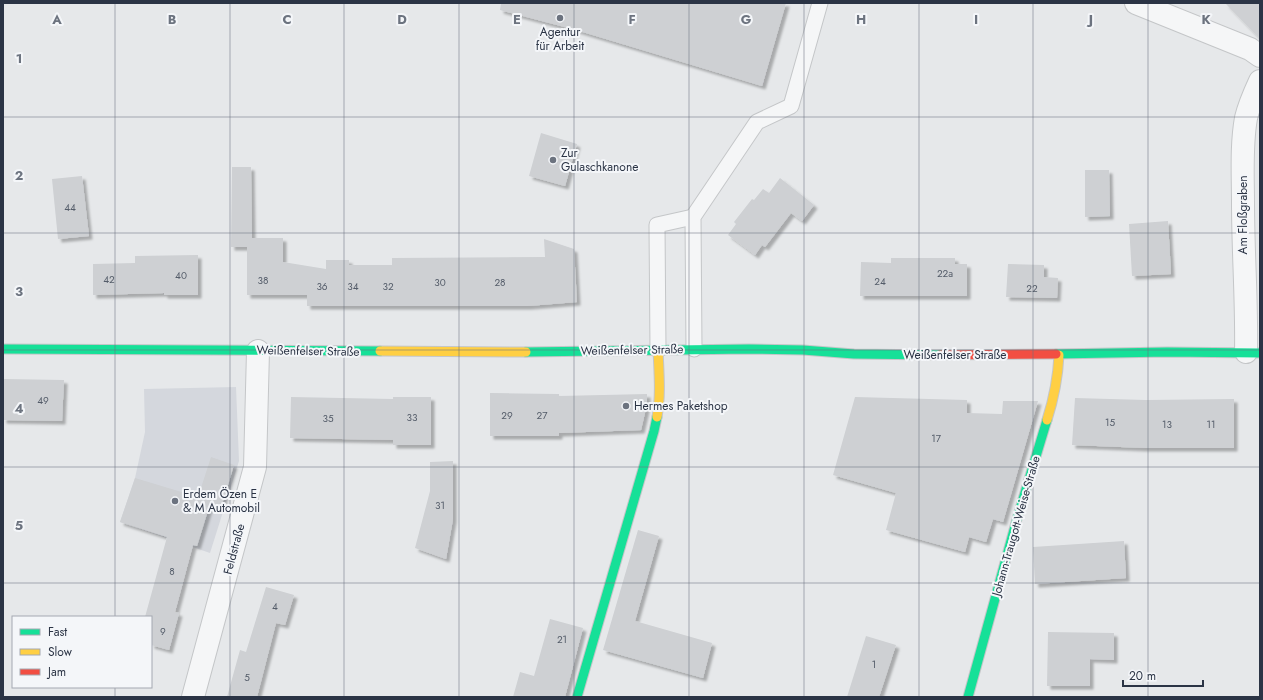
<svg xmlns="http://www.w3.org/2000/svg" width="1263" height="700" font-family="Jost,sans-serif">
<style>
.built{fill:#d4d7dd}
.building{fill:#ced0d3;filter:url(#shadow)}
.lines{fill:none;stroke-linecap:round;stroke-linejoin:round}
.lane-casing{stroke:#c4c6c8;stroke-width:17}
.street-casing{stroke:#c4c6c8;stroke-width:24}
.fast-casing{stroke:#c4c6c8;stroke-width:11}
.slow-casing{stroke:#c4c6c8;stroke-width:11}
.jam-casing{stroke:#c4c6c8;stroke-width:11}
.lane{stroke:#f5f6f7;stroke-width:15}
.street{stroke:#f5f6f7;stroke-width:22}
.fast{stroke:#16e098;stroke-width:9}
.slow{stroke:#ffcf43;stroke-width:9}
.jam{stroke:#f24e42;stroke-width:9}
.grid{fill:none;stroke:#6c737f;stroke-width:1;stroke-opacity:0.55}
.poi-dot{fill:#6c737f;stroke:#f4f6f9;stroke-width:1.5}
.labels{text-anchor:middle;stroke-width:4;stroke-linejoin:round;paint-order:stroke}
.number-label{font-size:10px;fill:#545c69}
.poi-label{font-size:12px;fill:#2b3445;stroke:#f4f6f9;text-anchor:start}
.street-label{font-size:12px;fill:#2b3445;stroke:#f4f6f9}
.grid-label{font-size:13px;text-anchor:middle;font-weight:bold;fill:#6c737f;stroke:#f4f6f9;stroke-width:4;stroke-linejoin:round;paint-order:stroke}
</style>
<defs>
<filter id="shadow"><feDropShadow dx="3.5" dy="3.5" stdDeviation="1" flood-color="#0004"/></filter>
</defs>
<rect width="100%" height="100%" fill="#e6e8ea"/>
<path class="built" d="M 236,387 L 239,461 L 210,553 L 120,522 L 135,478 L 145,432 L 144,389 Z"/>
<g class="building">
<path d="M 501,3 L 786,3 L 762,86 L 576,30 L 500,10 Z"/>
<path d="M 1225,3 L 1260,3 L 1260,39 Z"/>
<path d="M 541,133 L 577,144 L 565,186 L 529,176 Z"/>
<path d="M 232,167 L 251,167 L 252,238 L 283,238 L 283,262 L 326,269 L 326,260 L 349,260 L 349,265 L 392,265 L 392,258 L 545,257 L 544,239 L 574,249 L 577,302 L 528,306 L 307,306 L 307,295 L 247,295 L 247,247 L 231,247 Z"/>
<path d="M 1085,170 L 1109,170 L 1110,216 L 1085,217 Z"/>
<path d="M 82,176 L 89,236 L 58,239 L 52,179 Z"/>
<path d="M 780,178 L 814,205 L 802,221 L 791,213 L 765,247 L 762,245 L 755,255 L 728,235 L 736,224 L 734,222 L 752,199 L 754,200 L 763,189 L 769,193 Z"/>
<path d="M 1168,221 L 1171,274 L 1132,276 L 1129,224 Z"/>
<path d="M 198,255 L 198,295 L 164,295 L 164,293 L 93,295 L 93,264 L 135,263 L 135,256 Z"/>
<path d="M 891,258 L 955,258 L 955,264 L 967,264 L 967,296 L 860,296 L 861,262 L 891,263 Z"/>
<path d="M 1008,264 L 1044,265 L 1044,277 L 1058,278 L 1057,298 L 1006,297 Z"/>
<path d="M 3,379 L 64,380 L 62,421 L 3,420 Z"/>
<path d="M 490,393 L 559,394 L 559,396 L 647,394 L 647,404 L 641,430 L 559,433 L 559,436 L 490,436 Z"/>
<path d="M 291,397 L 393,399 L 393,397 L 431,397 L 431,445 L 393,445 L 393,440 L 290,438 Z"/>
<path d="M 855,397 L 967,400 L 967,413 L 1002,414 L 1003,401 L 1038,401 L 1003,522 L 993,519 L 986,542 L 969,537 L 965,552 L 886,530 L 896,493 L 833,475 Z"/>
<path d="M 1075,398 L 1146,400 L 1234,399 L 1234,448 L 1145,448 L 1072,445 Z"/>
<path d="M 211,457 L 234,465 L 221,508 L 210,504 L 197,546 L 193,545 L 175,612 L 179,613 L 169,650 L 151,645 L 151,617 L 145,617 L 167,537 L 120,522 L 135,478 L 198,497 Z"/>
<path d="M 453,461 L 453,519 L 446,559 L 415,548 L 430,491 L 430,462 Z"/>
<path d="M 638,530 L 659,536 L 635,621 L 712,643 L 703,678 L 603,650 Z"/>
<path d="M 1124,541 L 1126,578 L 1035,584 L 1033,547 Z"/>
<path d="M 266,587 L 294,595 L 285,625 L 276,623 L 257,697 L 227,697 L 240,650 L 246,652 Z"/>
<path d="M 550,619 L 583,628 L 565,697 L 513,697 L 520,672 L 534,676 Z"/>
<path d="M 1048,632 L 1114,633 L 1114,660 L 1090,659 L 1090,686 L 1047,686 Z"/>
<path d="M 866,636 L 896,645 L 879,697 L 847,697 Z"/>
</g>
<g class="lines">
<defs>
<g id="lane">
<path d="M 694,349 L 693,217 L 757,122 L 791,106 L 820,3"/>
<path d="M 658,350 L 657,225 L 693,217"/>
</g>
<g id="street">
<path d="M 1136,3 L 1250,49 L 1260,56"/>
<path d="M 1246,352 C 1247,303 1243,253 1243,203 C 1243,175 1241,146 1246,118 C 1249,105 1254,94 1260,81"/>
<path d="M 193,697 L 255,467 L 258,351"/>
</g>
<g id="fast">
<path d="M 3,349 L 380,351"/>
<path d="M 526,352 L 749,349 L 803,350 L 854,354 L 940,355"/>
<path d="M 1056,354 L 1167,352 L 1260,353"/>
<path d="M 577,697 L 654,431 L 657,417"/>
<path d="M 968,697 L 1017,519 L 1047,420"/>
</g>
<g id="slow">
<path d="M 380,351 L 526,352"/>
<path d="M 657,417 C 661,395 659,373 658,350"/>
<path d="M 1047,420 C 1054,398 1058,377 1059,355"/>
</g>
<path id="jam" d="M 940,355 L 1056,354"/>
</defs>
<use href="#lane" class="lane-casing"/>
<use href="#street" class="street-casing"/>
<use href="#fast" class="fast-casing"/>
<use href="#slow" class="slow-casing"/>
<use href="#jam" class="jam-casing"/>
<use href="#lane" class="lane"/>
<use href="#street" class="street"/>
<use href="#fast" class="fast"/>
<use href="#slow" class="slow"/>
<use href="#jam" class="jam"/>
</g>
<path class="grid" d="M 115,3 L 115,617M 230,3 L 230,697M 344,3 L 344,697M 459,3 L 459,697M 574,3 L 574,697M 689,3 L 689,697M 804,3 L 804,697M 919,3 L 919,697M 1033,3 L 1033,697M 1148,3 L 1148,697M 3,117 L 1260,117M 3,233 L 1260,233M 3,350 L 1260,350M 3,467 L 1260,467M 3,583 L 1260,583M 115,687 L 115,697"/>
<g class="poi-dot">
<circle cx="560" cy="18" r="4"/>
<circle cx="553" cy="160" r="4"/>
<circle cx="626" cy="406" r="4"/>
<circle cx="175" cy="501" r="4"/>
</g>
<g class="labels">
<g class="number-label">
<text x="70" y="211">44</text>
<text x="945" y="277">22a</text>
<text x="181" y="279">40</text>
<text x="109" y="283">42</text>
<text x="263" y="284">38</text>
<text x="880" y="285">24</text>
<text x="440" y="286">30</text>
<text x="500" y="286">28</text>
<text x="322" y="290">36</text>
<text x="353" y="290">34</text>
<text x="388" y="290">32</text>
<text x="1032" y="292">22</text>
<text x="43" y="404">49</text>
<text x="507" y="419">29</text>
<text x="542" y="419">27</text>
<text x="412" y="421">33</text>
<text x="328" y="422">35</text>
<text x="1110" y="426">15</text>
<text x="1167" y="428">13</text>
<text x="1211" y="428">11</text>
<text x="936" y="442">17</text>
<text x="440" y="509">31</text>
<text x="172" y="575">8</text>
<text x="275" y="610">4</text>
<text x="163" y="635">9</text>
<text x="562" y="643">21</text>
<text x="874" y="668">1</text>
<text x="247" y="681">5</text>
</g>
<g class="poi-label">
<text x="560" y="36" text-anchor="middle">Agentur<tspan x="560" dy="14">für Arbeit</tspan></text>
<text x="561" y="157">Zur<tspan x="561" dy="14">Gulaschkanone</tspan></text>
<text x="634" y="410">Hermes Paketshop</text>
<text x="183" y="498">Erdem Özen E<tspan x="183" dy="14">&amp; M Automobil</tspan></text>
</g>
<g class="street-label">
<text transform="translate(1243 215) rotate(-90)" y="4">Am Floßgraben</text>
<text transform="translate(632 350) rotate(-1)" y="4">Weißenfelser Straße</text>
<text transform="translate(308 351) rotate(1)" y="4">Weißenfelser Straße</text>
<text x="955" y="359">Weißenfelser Straße</text>
<text transform="translate(1016 526) rotate(-74)" y="4">Johann-Traugott-Weise-Straße</text>
<text transform="translate(234 549) rotate(-75)" y="4">Feldstraße</text>
</g>
</g>
<g class="grid-label">
<text x="57" y="24">A</text>
<text x="172" y="24">B</text>
<text x="287" y="24">C</text>
<text x="402" y="24">D</text>
<text x="517" y="24">E</text>
<text x="632" y="24">F</text>
<text x="746" y="24">G</text>
<text x="861" y="24">H</text>
<text x="976" y="24">I</text>
<text x="1091" y="24">J</text>
<text x="1206" y="24">K</text>
<text x="19" y="63">1</text>
<text x="19" y="180">2</text>
<text x="19" y="296">3</text>
<text x="19" y="413">4</text>
<text x="19" y="530">5</text>
</g>
<rect width="1263" height="700" fill="none" stroke="#2b3445" stroke-width="8"/>
<rect x="12" y="616" width="140" height="72" fill="#f4f6f9" stroke="#a4a8b1"/>
<rect x="20" y="629" width="20" height="6" fill="#16e098" stroke="#a4a8b1"/>
<text x="48" y="636" font-size="12" fill="#2b3445">Fast</text>
<rect x="20" y="649" width="20" height="6" fill="#ffcf43" stroke="#a4a8b1"/>
<text x="48" y="656" font-size="12" fill="#2b3445">Slow</text>
<rect x="20" y="669" width="20" height="6" fill="#f24e42" stroke="#a4a8b1"/>
<text x="48" y="676" font-size="12" fill="#2b3445">Jam</text>
<path d="M1123 680v6h80v-6" fill="none" stroke="#2b3445" stroke-width="2"/>
<text x="1129" y="680" font-size="12" fill="#2b3445" stroke="#f4f6f9" stroke-width="3" paint-order="stroke">20 m</text>
</svg>
